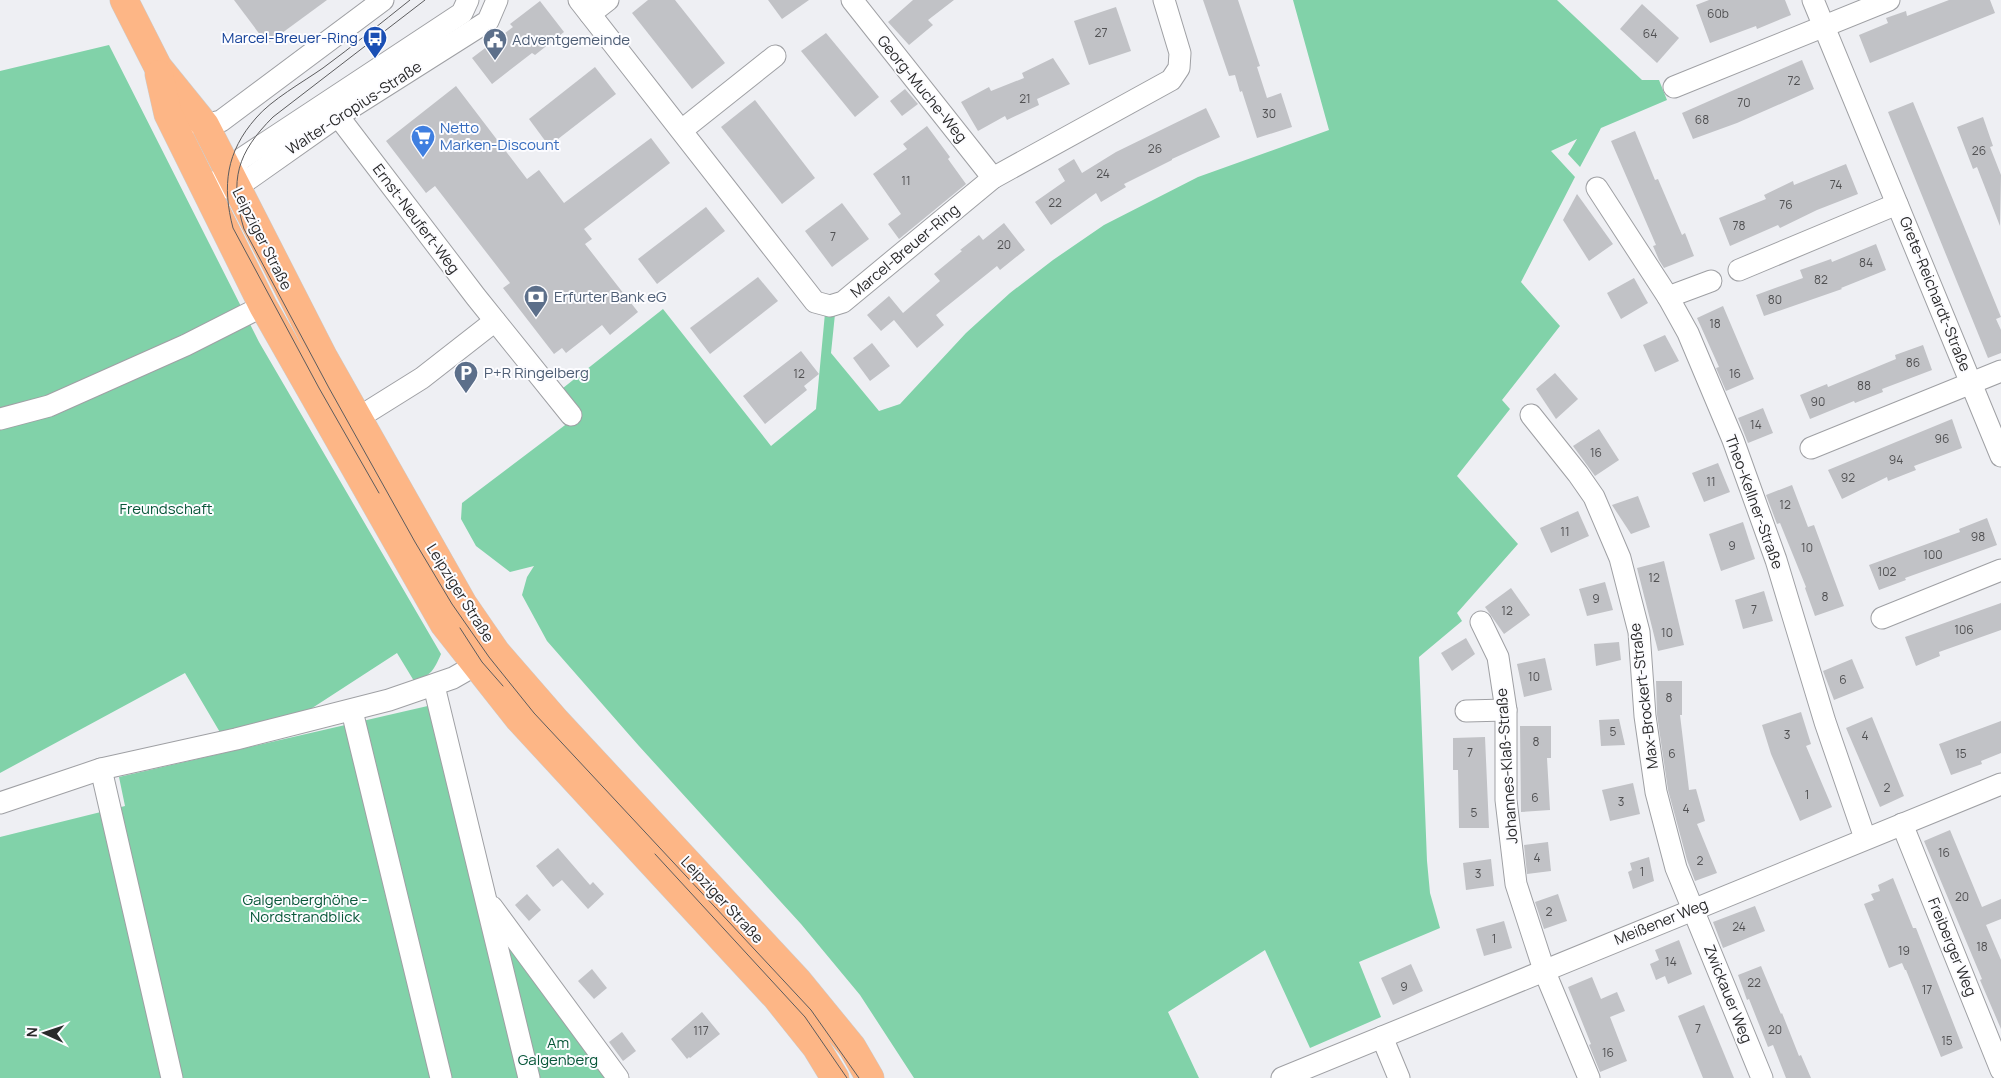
<svg xmlns="http://www.w3.org/2000/svg" width="2001" height="1078" font-family="Manrope,sans-serif">
<style>
.green{fill:#81d2a9}
.building{fill:#c1c2c6}
.lines{fill:none;stroke-linecap:round;stroke-linejoin:round}
.minor-casing{stroke:#9fa0a4;stroke-width:23}
.major-casing{stroke:#ccc;stroke-width:29}
.minor{stroke:#fff;stroke-width:21}
.major{stroke:#fdb686;stroke-width:28}
.tram{stroke:#5c5c5e;stroke-width:1}
.labels{text-anchor:middle;stroke-width:4;stroke-linejoin:round;paint-order:stroke}
.number-label{font-size:12px;fill:#505052}
.transit-label{font-size:15px;fill:#164399;stroke:#fcfcff;text-anchor:end}
.service-label{font-size:15px;fill:#4e5e75;stroke:#fcfcff;text-anchor:start}
.street-label{font-size:15px;fill:#2a2a2b;stroke:#fcfcff}
.shop-label{font-size:15px;fill:#366cbe;stroke:#fcfcff;text-anchor:start}
.park-label{font-size:15px;fill:#085739;stroke:#fcfcff}
</style>
<rect width="100%" height="100%" fill="#eeeff3"/>
<g class="green">
<path d="M 1293,0 L 1557,0 L 1642,80 L 1659,80 L 1667,100 L 1601,128 L 1580,167 L 1568,154 L 1577,139 L 1551,151 L 1575,177 L 1521,282 L 1560,326 L 1502,400 L 1510,409 L 1457,476 L 1518,544 L 1457,613 L 1462,621 L 1419,657 L 1427,861 L 1430,893 L 1440,928 L 1359,962 L 1381,1017 L 1310,1048 L 1265,950 L 1168,1012 L 1199,1078 L 914,1078 L 860,995 L 801,924 L 639,746 L 547,641 L 522,595 L 527,577 L 534,566 L 510,572 L 476,546 L 461,519 L 462,503 L 581,413 L 563,388 L 663,309 L 771,446 L 816,409 L 825,313 L 835,314 L 831,353 L 879,411 L 900,404 L 966,333 L 1010,293 L 1053,260 L 1104,225 L 1198,177 L 1329,130 Z"/>
<path d="M 109,45 L 259,342 L 441,654 C 434,670 431,676 414,681 L 397,653 L 303,714 L 221,734 L 185,673 L 0,773 L 0,71 Z"/>
<path d="M 432,705 L 521,1078 L 0,1078 L 0,837 L 125,806 L 119,777 Z"/>
<path d="M 502,926 L 609,1078 L 538,1078 Z"/>
</g>
<g class="building">
<path d="M 234,0 L 327,0 L 267,44 Z"/>
<path d="M 648,0 L 675,0 L 725,63 L 692,89 L 632,13 Z"/>
<path d="M 768,0 L 809,0 L 782,19 Z"/>
<path d="M 913,0 L 954,0 L 928,20 L 933,25 L 909,45 L 888,22 Z"/>
<path d="M 1203,0 L 1238,0 L 1260,66 L 1257,67 L 1267,98 L 1281,93 L 1292,127 L 1257,138 L 1242,91 L 1240,92 L 1235,75 L 1229,76 Z"/>
<path d="M 1709,0 L 1785,0 L 1791,15 L 1757,29 L 1756,26 L 1710,43 L 1696,5 Z"/>
<path d="M 1949,0 L 1990,0 L 1995,13 L 1870,63 L 1859,35 L 1888,23 L 1886,18 L 1906,11 L 1907,16 Z"/>
<path d="M 540,1 L 564,32 L 535,55 L 532,53 L 492,84 L 472,58 L 513,27 L 510,24 Z"/>
<path d="M 1642,4 L 1679,38 L 1657,63 L 1620,29 Z"/>
<path d="M 1116,7 L 1131,51 L 1089,65 L 1074,21 Z"/>
<path d="M 826,33 L 879,97 L 855,117 L 801,51 Z"/>
<path d="M 1053,58 L 1070,84 L 1037,99 L 1039,105 L 1007,120 L 1005,116 L 978,131 L 961,102 L 989,87 L 991,91 L 1024,78 L 1022,73 Z"/>
<path d="M 1802,60 L 1814,89 L 1737,123 L 1693,139 L 1682,113 Z"/>
<path d="M 595,67 L 616,94 L 549,146 L 529,119 Z"/>
<path d="M 456,86 L 527,179 L 539,170 L 564,203 L 651,138 L 670,163 L 584,229 L 592,239 L 585,244 L 638,312 L 610,335 L 602,325 L 566,353 L 562,348 L 554,354 L 503,288 L 510,283 L 435,186 L 426,193 L 386,141 Z"/>
<path d="M 905,89 L 918,104 L 902,116 L 890,101 Z"/>
<path d="M 755,100 L 815,178 L 782,204 L 721,127 Z"/>
<path d="M 1913,102 L 2001,317 L 1996,319 L 2001,330 L 2001,353 L 1988,358 L 1888,112 Z"/>
<path d="M 1206,108 L 1220,137 L 1172,159 L 1172,160 L 1124,184 L 1126,187 L 1101,202 L 1096,193 L 1051,225 L 1035,202 L 1065,181 L 1058,169 L 1074,159 L 1082,173 L 1116,152 Z"/>
<path d="M 1983,117 L 1993,146 L 1990,147 L 2001,175 L 2000,226 L 1977,167 L 1973,169 L 1957,127 Z"/>
<path d="M 927,126 L 950,157 L 948,159 L 966,184 L 899,239 L 888,224 L 901,214 L 873,174 L 907,149 L 903,144 Z"/>
<path d="M 1635,131 L 1655,180 L 1658,179 L 1682,235 L 1685,233 L 1694,256 L 1664,268 L 1659,260 L 1653,246 L 1656,245 L 1611,141 Z"/>
<path d="M 1846,164 L 1858,194 L 1817,210 L 1780,228 L 1778,225 L 1730,246 L 1719,218 L 1766,199 L 1764,195 L 1793,181 L 1794,185 Z"/>
<path d="M 1577,194 L 1613,244 L 1589,261 L 1563,220 Z"/>
<path d="M 842,203 L 869,239 L 832,267 L 805,231 Z"/>
<path d="M 706,207 L 725,231 L 657,284 L 638,259 Z"/>
<path d="M 1004,223 L 1025,250 L 1000,270 L 997,266 L 936,315 L 944,325 L 917,348 L 894,320 L 881,331 L 867,315 L 889,296 L 903,313 L 940,281 L 934,274 L 962,251 L 960,250 L 979,235 L 983,240 Z"/>
<path d="M 1876,244 L 1886,270 L 1841,288 L 1842,289 L 1764,316 L 1756,295 L 1803,278 L 1800,270 L 1831,259 L 1832,262 Z"/>
<path d="M 758,277 L 778,301 L 710,354 L 690,328 Z"/>
<path d="M 1634,278 L 1648,303 L 1621,319 L 1607,293 Z"/>
<path d="M 1723,306 L 1754,379 L 1726,391 L 1716,368 L 1719,367 L 1697,318 Z"/>
<path d="M 1665,335 L 1679,361 L 1655,372 L 1643,345 Z"/>
<path d="M 872,343 L 890,366 L 870,381 L 853,358 Z"/>
<path d="M 1923,345 L 1932,370 L 1882,389 L 1883,392 L 1855,403 L 1854,401 L 1810,419 L 1800,395 L 1827,384 L 1828,387 L 1896,359 L 1895,355 Z"/>
<path d="M 801,351 L 819,374 L 804,386 L 807,390 L 765,424 L 743,396 Z"/>
<path d="M 1555,373 L 1578,399 L 1556,419 L 1536,389 Z"/>
<path d="M 1763,408 L 1773,433 L 1748,443 L 1738,418 Z"/>
<path d="M 1952,419 L 1962,448 L 1914,466 L 1916,470 L 1888,481 L 1887,477 L 1842,499 L 1828,470 Z"/>
<path d="M 1599,429 L 1619,460 L 1595,476 L 1573,446 Z"/>
<path d="M 1718,463 L 1730,492 L 1704,502 L 1692,473 Z"/>
<path d="M 1792,485 L 1808,527 L 1814,525 L 1844,606 L 1815,616 L 1805,588 L 1806,587 L 1780,523 L 1777,524 L 1766,495 Z"/>
<path d="M 1638,496 L 1650,527 L 1631,534 L 1612,505 Z"/>
<path d="M 1578,511 L 1589,536 L 1551,553 L 1540,528 Z"/>
<path d="M 1987,518 L 1997,545 L 1905,578 L 1906,580 L 1879,590 L 1869,565 L 1960,532 L 1959,529 Z"/>
<path d="M 1743,522 L 1755,559 L 1721,571 L 1709,534 Z"/>
<path d="M 1664,561 L 1684,645 L 1658,651 L 1637,568 Z"/>
<path d="M 1605,582 L 1613,610 L 1587,616 L 1579,589 Z"/>
<path d="M 1511,588 L 1530,615 L 1504,634 L 1485,607 Z"/>
<path d="M 1764,591 L 1773,621 L 1743,629 L 1735,600 Z"/>
<path d="M 2001,603 L 2001,630 L 1939,652 L 1940,656 L 1916,666 L 1905,637 Z"/>
<path d="M 1466,638 L 1475,654 L 1452,671 L 1441,653 Z"/>
<path d="M 1619,642 L 1621,660 L 1596,666 L 1594,644 Z"/>
<path d="M 1545,658 L 1552,690 L 1524,697 L 1517,664 Z"/>
<path d="M 1852,659 L 1864,688 L 1834,700 L 1823,671 Z"/>
<path d="M 1656,681 L 1682,681 L 1682,715 L 1680,715 L 1689,790 L 1696,789 L 1705,821 L 1697,824 L 1717,873 L 1695,881 L 1687,860 L 1668,790 L 1657,715 Z"/>
<path d="M 1801,712 L 1811,744 L 1806,746 L 1832,807 L 1800,821 L 1771,754 L 1762,725 Z"/>
<path d="M 1872,717 L 1904,796 L 1880,807 L 1846,728 Z"/>
<path d="M 1619,719 L 1625,745 L 1601,746 L 1599,720 Z"/>
<path d="M 2001,721 L 2001,753 L 1981,761 L 1982,764 L 1951,775 L 1939,744 Z"/>
<path d="M 1520,726 L 1551,726 L 1551,758 L 1547,758 L 1550,810 L 1521,812 Z"/>
<path d="M 1485,737 L 1489,828 L 1459,828 L 1458,770 L 1453,770 L 1453,738 Z"/>
<path d="M 1633,783 L 1640,814 L 1610,821 L 1602,790 Z"/>
<path d="M 1950,830 L 1982,907 L 2001,899 L 2001,919 L 1986,925 L 2001,960 L 2001,1029 L 1980,980 L 1982,979 L 1924,841 Z"/>
<path d="M 1548,842 L 1551,871 L 1527,874 L 1524,845 Z"/>
<path d="M 558,848 L 590,885 L 593,882 L 604,894 L 588,909 L 562,880 L 553,887 L 536,866 Z"/>
<path d="M 1649,857 L 1654,881 L 1633,889 L 1628,872 L 1632,870 L 1630,863 Z"/>
<path d="M 1491,859 L 1494,886 L 1466,890 L 1463,863 Z"/>
<path d="M 1893,878 L 1913,928 L 1916,928 L 1963,1048 L 1941,1057 L 1906,970 L 1905,970 L 1902,963 L 1889,968 L 1864,904 L 1874,900 L 1871,894 L 1880,891 L 1878,885 Z"/>
<path d="M 527,894 L 541,910 L 529,921 L 515,905 Z"/>
<path d="M 1558,894 L 1567,921 L 1544,929 L 1535,902 Z"/>
<path d="M 1755,906 L 1765,931 L 1723,948 L 1713,922 Z"/>
<path d="M 1504,921 L 1512,948 L 1484,956 L 1476,929 Z"/>
<path d="M 1679,940 L 1692,974 L 1668,984 L 1665,976 L 1656,980 L 1650,964 L 1659,960 L 1655,950 Z"/>
<path d="M 1411,964 L 1423,991 L 1393,1005 L 1381,978 Z"/>
<path d="M 1761,966 L 1781,1014 L 1782,1013 L 1799,1056 L 1801,1055 L 1811,1078 L 1786,1078 L 1773,1045 L 1768,1047 L 1749,999 L 1747,1000 L 1738,975 Z"/>
<path d="M 592,969 L 607,988 L 594,999 L 578,981 Z"/>
<path d="M 1592,977 L 1601,999 L 1617,992 L 1625,1011 L 1610,1017 L 1627,1061 L 1600,1072 L 1589,1045 L 1591,1044 L 1568,987 Z"/>
<path d="M 1704,1005 L 1734,1078 L 1703,1078 L 1678,1016 Z"/>
<path d="M 702,1012 L 720,1034 L 690,1058 L 689,1057 L 687,1059 L 671,1039 Z"/>
<path d="M 622,1032 L 636,1051 L 623,1061 L 609,1042 Z"/>
</g>
<g class="lines">
<defs>
<g id="minor">
<path d="M 579,0 L 815,302 L 830,306 L 843,302 L 993,178 L 1171,80 L 1179,68 L 1180,53 L 1164,0"/>
<path d="M 852,0 L 993,178"/>
<path d="M 1813,0 L 2001,456"/>
<path d="M 590,14 L 608,0"/>
<path d="M 1674,87 L 1889,0"/>
<path d="M 338,116 L 476,297 L 571,415"/>
<path d="M 192,122 L 205,125 L 221,121 L 383,0"/>
<path d="M 682,130 L 775,56"/>
<path d="M 198,177 L 227,188 L 236,188 L 338,116 L 488,21 L 497,0"/>
<path d="M 223,183 L 228,172 L 241,159 L 462,13 L 468,0"/>
<path d="M 1597,188 L 1668,297 L 1688,333 L 1733,440 L 1776,560 L 1825,722 L 1865,838"/>
<path d="M 1739,270 L 1897,204"/>
<path d="M 1668,297 L 1711,281"/>
<path d="M 1531,415 L 1578,474 L 1594,497 L 1620,558 L 1639,632 L 1645,716 L 1656,792 L 1676,868 L 1762,1078"/>
<path d="M 358,418 L 422,378 L 495,321"/>
<path d="M 0,419 L 49,406 L 186,345 L 263,306"/>
<path d="M 1811,448 L 2001,371"/>
<path d="M 1882,618 L 2001,570"/>
<path d="M 1481,622 L 1498,657 L 1506,710 L 1506,800 L 1516,884 L 1544,970 L 1589,1078"/>
<path d="M 434,686 L 529,1078"/>
<path d="M 352,711 L 441,1078"/>
<path d="M 1466,711 L 1506,710"/>
<path d="M 101,769 L 172,1078"/>
<path d="M 0,803 L 101,769 L 236,739 L 389,700 L 453,678 L 488,658"/>
<path d="M 1902,824 L 2001,1070"/>
<path d="M 492,907 L 618,1078"/>
<path d="M 1382,1037 L 1399,1078"/>
<path d="M 1282,1078 L 2001,784"/>
</g>
<g id="major">
<path d="M 124,0 L 158,67 L 205,125 L 324,358 L 463,604 L 496,652 L 556,721 L 798,981 L 852,1047 L 870,1078"/>
<path d="M 159,74 L 168,114 L 263,306 L 444,624 L 519,719 L 776,997 L 816,1047 L 835,1078"/>
</g>
</defs>
<use href="#minor" class="minor-casing"/>
<use href="#major" class="major-casing"/>
<use href="#minor" class="minor"/>
<use href="#major" class="major"/>
<g class="tram">
<path d="M 425,0 L 273,117 C 237,153 229,180 244,229 L 329,388 L 415,542 L 452,604 L 489,657 L 534,713 L 811,1010 L 859,1078"/>
<path d="M 379,493 L 319,388 L 233,228 C 222,186 226,152 256,118 C 271,100 303,82 323,68 C 353,46 381,23 410,0"/>
<path d="M 460,628 L 482,662 L 503,686"/>
<path d="M 655,854 L 805,1017 L 847,1078"/>
</g>
</g>
<defs>
<symbol id="bus-pin" viewBox="-11 -11 22 30"><path d="M0 17L-7.5 6A9.5 9.5 0 1 1 7.5 6Z" fill="#1a4fb4" stroke="#fcfcff"/><path d="M-5-6H5V4H4V6H2V4H-2V6H-4V4H-5ZM-3.5-4V0h7V-4ZM-3.5 1.2v1.5H-2V1.2ZM2 1.2v1.5H3.5V1.2Z" fill="#fff"/></symbol>
<symbol id="civic-pin" viewBox="-11 -11 22 30"><path d="M0 17L-7.5 6A9.5 9.5 0 1 1 7.5 6Z" fill="#5c6f8a" stroke="#fcfcff"/><path d="M-.6-6.5H3V-4.5H.6V-3L4-1V1h2V6H-6V1h2V-1L-.6-3ZM-1.2 2.5V6h2.4V2.5Z" fill="#fff"/></symbol>
<symbol id="supermarket-pin" viewBox="-11 -11 22 30"><path d="M0 17L-7.5 6A9.5 9.5 0 1 1 7.5 6Z" fill="#3f7fe0" stroke="#fcfcff"/><path d="M-6-5.5h2.5l.6 2H6L4.5 2H-2.5L-4.4-4H-6ZM-1.5 3.2a1.3 1.3 0 1 0 .1 0ZM3 3.2a1.3 1.3 0 1 0 .1 0Z" fill="#fff"/></symbol>
<symbol id="bank-pin" viewBox="-11 -11 22 30"><path d="M0 17L-7.5 6A9.5 9.5 0 1 1 7.5 6Z" fill="#5c6f8a" stroke="#fcfcff"/><path d="M-6-4H6V4H-6ZM0-2.3a2.3 2.3 0 1 0 0 4.6a2.3 2.3 0 1 0 0-4.6Z" fill="#fff"/></symbol>
<symbol id="parking-pin" viewBox="-11 -11 22 30"><path d="M0 17L-7.5 6A9.5 9.5 0 1 1 7.5 6Z" fill="#5c6f8a" stroke="#fcfcff"/><path d="M-3.5-5.5H1a3.5 3.5 0 0 1 0 7H-1V5.5H-3.5ZM-1-3.4V-.6H.8a1.4 1.4 0 0 0 0-2.8Z" fill="#fff"/></symbol>
</defs>
<g fill-rule="evenodd">
<use href="#bus-pin" x="361" y="24" width="28" height="38"/>
<use href="#civic-pin" x="481" y="26" width="28" height="38"/>
<use href="#supermarket-pin" x="409" y="123" width="28" height="38"/>
<use href="#bank-pin" x="522" y="283" width="28" height="38"/>
<use href="#parking-pin" x="452" y="359" width="28" height="38"/>
</g>
<g class="labels">
<g class="number-label">
<text x="1718" y="18">60b</text>
<text x="1101" y="37">27</text>
<text x="1650" y="38">64</text>
<text x="1794" y="85">72</text>
<text x="1025" y="103">21</text>
<text x="1744" y="107">70</text>
<text x="1269" y="118">30</text>
<text x="1702" y="124">68</text>
<text x="1155" y="153">26</text>
<text x="1979" y="155">26</text>
<text x="1103" y="178">24</text>
<text x="906" y="185">11</text>
<text x="1836" y="189">74</text>
<text x="1055" y="207">22</text>
<text x="1786" y="209">76</text>
<text x="1739" y="230">78</text>
<text x="833" y="241">7</text>
<text x="1004" y="249">20</text>
<text x="1866" y="267">84</text>
<text x="1821" y="284">82</text>
<text x="1775" y="304">80</text>
<text x="1715" y="328">18</text>
<text x="1913" y="367">86</text>
<text x="799" y="378">12</text>
<text x="1735" y="378">16</text>
<text x="1864" y="390">88</text>
<text x="1818" y="406">90</text>
<text x="1756" y="429">14</text>
<text x="1942" y="443">96</text>
<text x="1596" y="457">16</text>
<text x="1896" y="464">94</text>
<text x="1848" y="482">92</text>
<text x="1711" y="486">11</text>
<text x="1785" y="509">12</text>
<text x="1565" y="536">11</text>
<text x="1978" y="541">98</text>
<text x="1732" y="550">9</text>
<text x="1807" y="552">10</text>
<text x="1933" y="559">100</text>
<text x="1887" y="576">102</text>
<text x="1654" y="582">12</text>
<text x="1825" y="601">8</text>
<text x="1596" y="603">9</text>
<text x="1754" y="614">7</text>
<text x="1507" y="615">12</text>
<text x="1964" y="634">106</text>
<text x="1667" y="637">10</text>
<text x="1534" y="681">10</text>
<text x="1843" y="684">6</text>
<text x="1669" y="702">8</text>
<text x="1613" y="736">5</text>
<text x="1787" y="739">3</text>
<text x="1865" y="740">4</text>
<text x="1536" y="746">8</text>
<text x="1470" y="757">7</text>
<text x="1672" y="758">6</text>
<text x="1961" y="758">15</text>
<text x="1887" y="792">2</text>
<text x="1807" y="799">1</text>
<text x="1535" y="802">6</text>
<text x="1621" y="806">3</text>
<text x="1686" y="813">4</text>
<text x="1474" y="817">5</text>
<text x="1944" y="857">16</text>
<text x="1537" y="862">4</text>
<text x="1700" y="865">2</text>
<text x="1642" y="876">1</text>
<text x="1478" y="878">3</text>
<text x="1962" y="901">20</text>
<text x="1549" y="916">2</text>
<text x="1739" y="931">24</text>
<text x="1494" y="943">1</text>
<text x="1982" y="951">18</text>
<text x="1904" y="955">19</text>
<text x="1671" y="966">14</text>
<text x="1754" y="987">22</text>
<text x="1404" y="991">9</text>
<text x="1927" y="994">17</text>
<text x="1698" y="1033">7</text>
<text x="1775" y="1034">20</text>
<text x="701" y="1035">117</text>
<text x="1947" y="1045">15</text>
<text x="1608" y="1057">16</text>
</g>
<g class="transit-label">
<text x="358" y="43">Marcel-Breuer-Ring</text>
</g>
<g class="service-label">
<text x="512" y="45">Adventgemeinde</text>
<text x="554" y="302">Erfurter Bank eG</text>
<text x="484" y="378">P+R Ringelberg</text>
</g>
<g class="street-label">
<text transform="translate(922 89) rotate(51)" y="5">Georg-Muche-Weg</text>
<text transform="translate(354 108) rotate(-33)" y="5">Walter-Gropius-Straße</text>
<text transform="translate(416 219) rotate(53)" y="5">Ernst-Neufert-Weg</text>
<text transform="translate(262 239) rotate(63)" y="5">Leipziger Straße</text>
<text transform="translate(905 251) rotate(-40)" y="5">Marcel-Breuer-Ring</text>
<text transform="translate(1935 294) rotate(68)" y="5">Grete-Reichardt-Straße</text>
<text transform="translate(1754 502) rotate(70)" y="5">Theo-Kellner-Straße</text>
<text transform="translate(460 593) rotate(58)" y="5">Leipziger Straße</text>
<text transform="translate(1644 696) rotate(-97)" y="5">Max-Brockert-Straße</text>
<text transform="translate(1507 766) rotate(-94)" y="5">Johannes-Klaß-Straße</text>
<text transform="translate(722 900) rotate(47)" y="5">Leipziger Straße</text>
<text transform="translate(1661 922) rotate(-22)" y="5">Meißener Weg</text>
<text transform="translate(1952 947) rotate(68)" y="5">Freiberger Weg</text>
<text transform="translate(1728 994) rotate(68)" y="5">Zwickauer Weg</text>
</g>
<g class="shop-label">
<text x="440" y="133">Netto<tspan x="440" dy="17">Marken-Discount</tspan></text>
</g>
<g class="park-label">
<text x="166" y="514">Freundschaft</text>
<text x="305" y="905">Galgenberghöhe -<tspan x="305" dy="17">Nordstrandblick</tspan></text>
<text x="558" y="1048">Am<tspan x="558" dy="17">Galgenberg</tspan></text>
</g>
</g>
<g transform="translate(45 1033) rotate(273)" stroke="#fcfcff" stroke-width="4" paint-order="stroke">
<path d="M0-4L9 19L0 12L-9 19Z" fill="#2a2a2b"/>
<text y="-8" font-size="14" font-weight="bold" text-anchor="middle" fill="#2a2a2b">N</text>
</g>
</svg>
